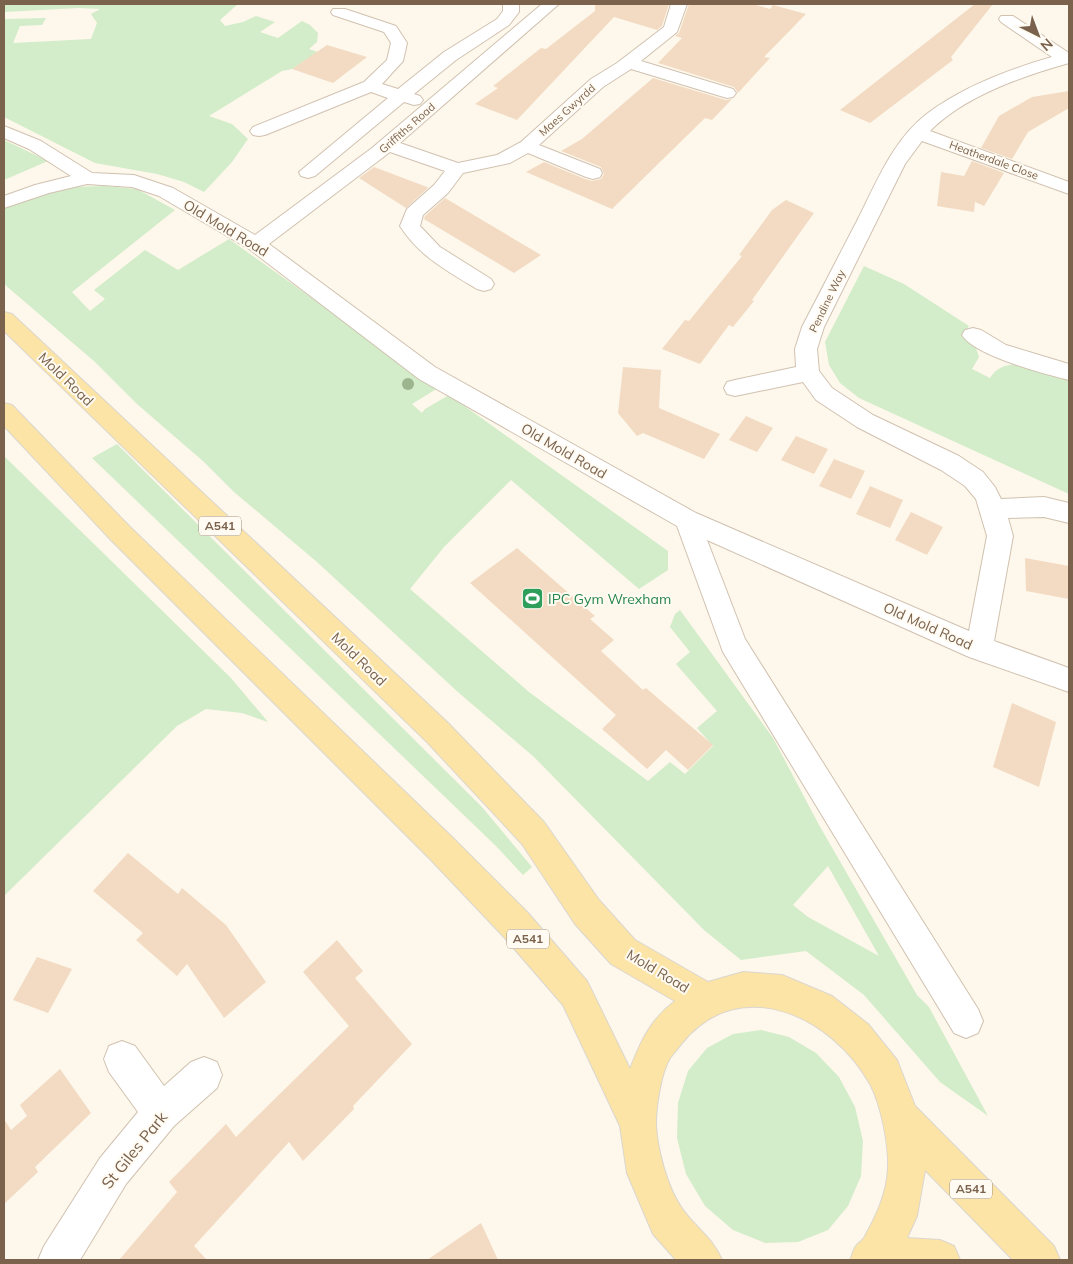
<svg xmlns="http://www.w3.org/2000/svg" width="1073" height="1264" font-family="Mulish,sans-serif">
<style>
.green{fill:#d3ecc9;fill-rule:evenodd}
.building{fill:#f3dbc3}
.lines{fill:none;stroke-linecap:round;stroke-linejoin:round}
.minor-casing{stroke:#d1c1b0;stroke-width:2}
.major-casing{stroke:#dcd6d1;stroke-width:2}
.minor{fill:#fff;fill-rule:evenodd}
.major{fill:#fbe4a5;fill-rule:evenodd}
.tree{fill:#9db58f}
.labels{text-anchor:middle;stroke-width:4;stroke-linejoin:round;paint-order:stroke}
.far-street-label{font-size:11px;fill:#7a624d;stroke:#fffbf2}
.shield{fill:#fffbf2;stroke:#a2907e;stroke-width:1}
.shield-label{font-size:12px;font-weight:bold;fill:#7a624d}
.street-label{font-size:14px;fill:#7a624d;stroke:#fffbf2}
.leisure-label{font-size:14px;fill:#27864d;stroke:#fffbf2;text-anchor:start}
.near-street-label{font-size:16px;fill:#7a624d;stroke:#fffbf2}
</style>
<rect width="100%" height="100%" fill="#fdf8eb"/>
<g class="green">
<path d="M 4,4 L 238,4 L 220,20 L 225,26 L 243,22 L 256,16 L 275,22 L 260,32 L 278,38 L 302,21 L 310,25 L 318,33 L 317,42 L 309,49 L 318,52 L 292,69 L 282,71 L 209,116 L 232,124 L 248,139 L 232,162 L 204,192 L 184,182 L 157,174 L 95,163 L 4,117 L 4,19 L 46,18 L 42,25 L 20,26 L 13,43 L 91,39 L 97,23 L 91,14 L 100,9 L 79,8 L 4,12 Z"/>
<path d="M 4,140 L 48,161 L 4,180 Z"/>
<path d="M 104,186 L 137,189 L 175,210 L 72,292 L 90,311 L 105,299 L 94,290 L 145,250 L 178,270 L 229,239 L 438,388 L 412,404 L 422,413 L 425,409 L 449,395 L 668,551 L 668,570 L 639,589 L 511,480 L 444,547 L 410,589 L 529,692 L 648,781 L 670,762 L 685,774 L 713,746 L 697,728 L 717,711 L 676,664 L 690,652 L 670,627 L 675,614 L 680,610 L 773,738 L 819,825 L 917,995 L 929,1007 L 988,1116 L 940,1082 L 864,995 L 806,951 L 741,960 L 704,930 L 534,757 L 459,693 L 317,562 L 234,492 L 204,462 L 137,404 L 95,362 L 4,284 L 4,204 L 70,187 ZM 828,866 L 879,956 L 808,917 L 793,905 Z"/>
<path d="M 864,266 L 904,284 L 969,326 L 962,337 L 976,348 L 979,357 L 972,369 L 990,378 C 1007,351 1045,372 1069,379 L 1069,494 L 859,398 L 840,383 L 829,365 L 825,342 Z"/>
<path d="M 117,444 L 482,807 L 532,867 L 523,875 L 496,846 L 92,458 Z"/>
<path d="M 4,456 L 231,678 L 268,722 L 242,713 L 206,709 L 177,726 L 4,896 Z"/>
<path d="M 761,1030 L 789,1037 L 816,1053 L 839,1077 L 855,1107 L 863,1141 L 861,1176 L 848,1206 L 828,1230 L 798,1242 L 765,1243 L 733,1230 L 705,1206 L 686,1174 L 677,1138 L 678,1103 L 688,1071 L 707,1048 L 733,1034 Z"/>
</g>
<g class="building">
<path d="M 595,4 L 669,4 L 662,26 L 657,30 L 614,17 L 517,120 L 475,104 L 498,88 L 493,86 L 541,48 L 546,49 L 595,11 Z"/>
<path d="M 689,4 L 752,4 L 770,9 L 773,5 L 806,14 L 764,57 L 770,58 L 738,93 L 734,87 L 658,63 L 682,38 L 675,36 L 679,33 Z"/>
<path d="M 975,4 L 993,4 L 951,57 L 953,60 L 870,123 L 840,110 Z"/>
<path d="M 327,45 L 367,57 L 333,83 L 292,69 Z"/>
<path d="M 653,78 L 726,100 L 732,99 L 712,120 L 705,118 L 612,209 L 526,172 L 544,162 L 585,179 L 592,181 L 601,179 L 604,174 L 601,167 L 561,151 L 582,139 Z"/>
<path d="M 1069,91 L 1069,108 L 1028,132 L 1012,159 L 981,148 L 999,116 L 1032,97 Z"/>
<path d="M 972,161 L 1004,173 L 984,206 L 975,202 L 974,212 L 937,206 L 941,172 L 964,176 Z"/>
<path d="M 374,167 L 427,187 L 428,188 L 406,208 L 359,178 Z"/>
<path d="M 445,198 L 541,255 L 514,273 L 424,219 L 425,216 Z"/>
<path d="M 786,200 L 814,213 L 752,300 L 754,301 L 733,327 L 729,325 L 700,364 L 662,349 L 685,320 L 689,321 L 742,256 L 739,255 L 772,210 Z"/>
<path d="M 623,367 L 661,370 L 659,408 L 720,434 L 704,459 L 643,433 L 637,436 L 618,413 Z"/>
<path d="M 746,416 L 773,428 L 757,452 L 729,440 Z"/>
<path d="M 796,436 L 828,449 L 814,474 L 781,460 Z"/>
<path d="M 834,459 L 865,471 L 851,499 L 819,486 Z"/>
<path d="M 870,486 L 903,500 L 890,528 L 856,514 Z"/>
<path d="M 911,512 L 943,527 L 927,555 L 895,540 Z"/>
<path d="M 517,548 L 595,616 L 590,619 L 614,640 L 601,651 L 643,690 L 646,688 L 713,745 L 688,770 L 666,750 L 647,769 L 602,729 L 616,715 L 470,583 Z"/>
<path d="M 1025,558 L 1069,566 L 1069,599 L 1026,591 Z"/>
<path d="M 1012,703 L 1056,722 L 1039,787 L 993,767 Z"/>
<path d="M 128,853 L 178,894 L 182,888 L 226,925 L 266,982 L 224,1018 L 187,964 L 177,976 L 136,940 L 143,933 L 93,891 Z"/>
<path d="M 337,940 L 363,971 L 355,978 L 412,1044 L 353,1106 L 354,1109 L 303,1161 L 289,1142 L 194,1246 L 207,1260 L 119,1260 L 177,1192 L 169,1182 L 226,1124 L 236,1137 L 349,1026 L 303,972 Z"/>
<path d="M 37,957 L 72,969 L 48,1013 L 13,1000 Z"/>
<path d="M 60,1069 L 91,1113 L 35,1167 L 38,1172 L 4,1204 L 4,1119 L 11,1130 L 27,1116 L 20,1105 Z"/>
<path d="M 481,1223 L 498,1260 L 427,1260 Z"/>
</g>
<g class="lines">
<defs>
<g id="minor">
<path d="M 503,4 L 519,4 L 519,12 L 509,25 L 456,60 L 414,94 L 420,96 L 423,100 L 420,104 L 414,105 L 404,102 L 315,176 L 308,178 L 301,176 L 299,172 L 388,98 L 371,92 L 265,135 L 259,136 L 253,135 L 250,131 L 253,127 L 364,82 L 387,60 L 391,43 L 384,32 L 333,15 L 331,12 L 333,9 L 345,9 L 396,26 L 407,43 L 403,61 L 382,84 L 398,89 L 444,52 L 497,19 L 503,11 Z"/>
<path d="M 542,4 L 559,4 L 400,143 L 458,163 L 497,155 L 521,142 L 591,79 L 617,63 L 664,27 L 671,4 L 687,4 L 677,32 L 641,61 L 733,89 L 736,93 L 733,97 L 727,98 L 631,69 L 603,87 L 539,145 L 600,169 L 602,173 L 600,177 L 593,179 L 586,177 L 528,153 L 510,163 L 463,173 L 448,193 L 423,215 L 420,226 L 440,247 L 491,279 L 494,284 L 491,289 L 484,291 L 477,289 C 447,271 419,256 400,226 L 407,209 L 434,185 L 445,171 L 390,152 L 269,244 L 435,367 L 696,513 L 969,631 L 987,536 L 976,499 L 965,486 L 941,470 L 857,427 L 816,400 L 803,382 L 735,396 L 727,394 L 724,388 L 727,382 L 735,380 L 796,367 L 795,349 L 802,327 C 821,291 839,255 858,219 C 876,183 894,138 928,113 C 964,86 1010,69 1052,57 L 1001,22 L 999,19 L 1001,16 L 1013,16 L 1069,53 L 1069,63 C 1023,76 964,96 930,131 L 1069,182 L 1069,194 L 922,141 L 905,164 L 824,327 L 817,349 L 819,371 L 832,388 L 873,415 L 959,456 L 983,472 L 995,487 L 1001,499 L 1044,497 L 1069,503 L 1069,523 L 1044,517 L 1008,518 L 1013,536 L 994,641 L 1069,668 L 1069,692 L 969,657 L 707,540 L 745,639 L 978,1009 L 983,1021 L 978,1033 L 966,1038 L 954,1033 L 723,652 L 677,526 L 419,379 L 249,249 L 159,196 L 132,187 L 87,184 L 49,193 L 4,208 L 4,196 L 35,185 L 71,176 L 29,149 L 4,138 L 4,126 L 41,141 L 92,173 L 134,175 L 173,188 L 255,235 L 372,148 Z"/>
<path d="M 973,328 L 981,330 L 1006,345 L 1069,364 L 1069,380 C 1045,374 975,356 962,335 L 965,330 Z"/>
<path d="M 122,1041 L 135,1046 L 164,1086 L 191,1062 L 204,1057 L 217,1062 L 222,1075 L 217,1088 L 174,1126 L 126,1184 L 80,1260 L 38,1260 L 44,1246 L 100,1158 L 138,1112 L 109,1072 L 104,1059 L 109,1046 Z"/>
</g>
<path id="major" d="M 4,312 L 12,314 L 447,722 L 544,822 L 599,900 L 635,940 L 708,982 L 743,972 L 782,975 L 832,996 L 868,1024 L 897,1060 L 915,1106 L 1054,1246 L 1060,1260 L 1013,1260 L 925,1170 L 917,1216 L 907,1238 L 940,1240 L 954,1246 L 960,1260 L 850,1260 C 852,1256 853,1250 856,1246 C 858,1243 861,1242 864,1238 C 876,1216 887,1194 888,1168 C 889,1145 881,1104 870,1084 C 832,1016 740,972 682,1043 C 678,1048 674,1053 670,1058 C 661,1073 656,1106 656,1124 C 657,1149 667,1186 681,1207 C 694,1227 712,1236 722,1260 L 676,1260 L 653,1234 L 627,1173 L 620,1126 L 563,1005 L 504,937 L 431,860 L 111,540 L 4,426 L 4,403 L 12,405 L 129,526 L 453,838 L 528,913 L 587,981 L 630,1069 C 641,1041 650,1020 675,1001 L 611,964 L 575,924 L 522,844 L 427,742 L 4,331 Z"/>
</defs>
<use href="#minor" class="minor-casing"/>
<use href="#major" class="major-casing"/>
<use href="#minor" class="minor"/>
<use href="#major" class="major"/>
</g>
<circle class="tree" cx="408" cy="384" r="6"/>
<defs>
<symbol id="stadium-square" viewBox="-11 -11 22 22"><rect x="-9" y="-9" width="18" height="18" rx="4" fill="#2e9e5b" stroke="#fffbf2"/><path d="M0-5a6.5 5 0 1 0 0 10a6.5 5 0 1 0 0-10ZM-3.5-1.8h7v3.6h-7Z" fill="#fff"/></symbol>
</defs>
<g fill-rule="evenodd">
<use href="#stadium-square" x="520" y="586" width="25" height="25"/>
</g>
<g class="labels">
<g class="far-street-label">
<text transform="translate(567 110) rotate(-42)" y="4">Maes Gwyrdd</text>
<text transform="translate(407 128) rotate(-41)" y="4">Griffiths Road</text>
<text transform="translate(994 160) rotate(20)" y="4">Heatherdale Close</text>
<text transform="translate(827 301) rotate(-64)" y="4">Pendine Way</text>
</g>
<g class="shield">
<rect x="199" y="516.5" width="42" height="19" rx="4"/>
<rect x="507" y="929.5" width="42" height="19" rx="4"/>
<rect x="950" y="1179.5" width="42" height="19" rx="4"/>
</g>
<g class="shield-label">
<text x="220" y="530">A541</text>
<text x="528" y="943">A541</text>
<text x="971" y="1193">A541</text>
</g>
<g class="street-label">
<text transform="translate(226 228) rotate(31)" y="5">Old Mold Road</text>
<text transform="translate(66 379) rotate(44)" y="5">Mold Road</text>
<text transform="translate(564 451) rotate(30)" y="5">Old Mold Road</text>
<text transform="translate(928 626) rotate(24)" y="5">Old Mold Road</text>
<text transform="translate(359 659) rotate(44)" y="5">Mold Road</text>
<text transform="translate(658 971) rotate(31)" y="5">Mold Road</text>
</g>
<g class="leisure-label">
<text x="548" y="604">IPC Gym Wrexham</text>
</g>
<g class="near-street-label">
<text transform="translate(134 1150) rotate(-51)" y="6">St Giles Park</text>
</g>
</g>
<rect width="1073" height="1264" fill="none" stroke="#7a624d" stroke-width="10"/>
<g transform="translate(1038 35) rotate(138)" stroke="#fffbf2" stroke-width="4" paint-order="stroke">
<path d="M0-4L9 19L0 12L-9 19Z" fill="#7a624d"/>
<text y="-8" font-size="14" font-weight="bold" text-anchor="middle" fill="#7a624d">N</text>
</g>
</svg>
